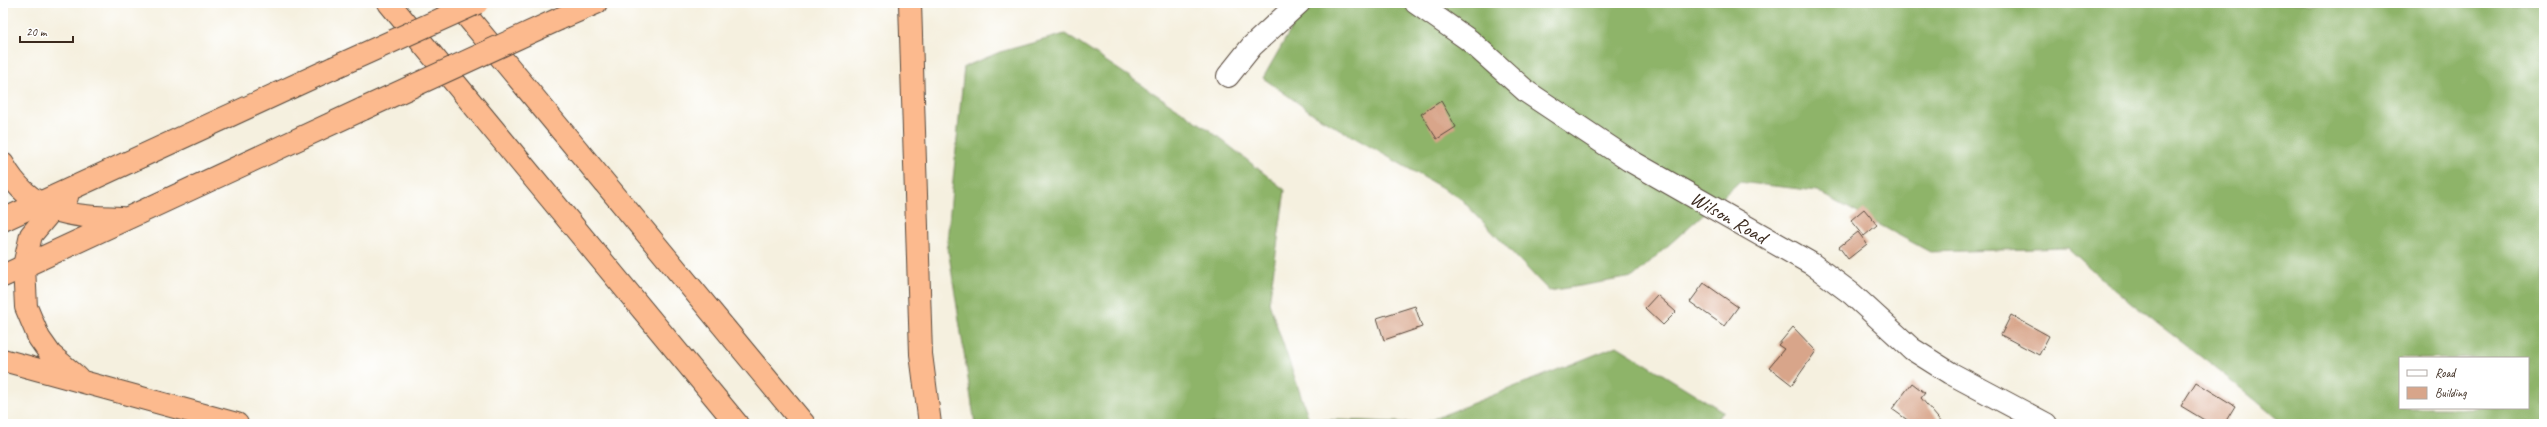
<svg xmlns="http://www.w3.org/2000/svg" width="2547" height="427" font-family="Caveat,sans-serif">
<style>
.forest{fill:#8eb469;stroke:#646f44;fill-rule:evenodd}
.building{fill:#d8a58a}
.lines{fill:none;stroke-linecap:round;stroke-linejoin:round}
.minor-casing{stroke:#57483b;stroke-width:24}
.highway-casing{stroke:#57483b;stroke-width:24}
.minor{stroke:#fff;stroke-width:22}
.highway{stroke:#fcba8e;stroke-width:22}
.highway-bridge-casing{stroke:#57483b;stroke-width:24;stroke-linecap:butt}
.highway-bridge{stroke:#fcba8e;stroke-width:22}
.labels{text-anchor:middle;stroke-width:3;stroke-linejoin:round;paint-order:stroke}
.street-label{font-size:20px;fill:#3b2a1e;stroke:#fff}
</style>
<rect width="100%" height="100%" fill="#fff"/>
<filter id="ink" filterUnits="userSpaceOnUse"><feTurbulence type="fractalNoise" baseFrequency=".025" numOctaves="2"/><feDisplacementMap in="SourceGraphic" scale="8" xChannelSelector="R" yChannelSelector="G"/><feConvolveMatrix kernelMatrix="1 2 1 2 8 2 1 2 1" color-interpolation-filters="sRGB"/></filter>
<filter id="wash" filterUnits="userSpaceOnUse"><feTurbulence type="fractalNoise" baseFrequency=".012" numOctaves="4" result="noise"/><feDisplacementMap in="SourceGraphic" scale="16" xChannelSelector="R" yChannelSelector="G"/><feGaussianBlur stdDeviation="0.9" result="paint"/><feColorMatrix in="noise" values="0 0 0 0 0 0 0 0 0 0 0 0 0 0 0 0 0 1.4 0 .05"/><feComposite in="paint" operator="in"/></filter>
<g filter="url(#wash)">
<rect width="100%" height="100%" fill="#f5f0df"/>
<g class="forest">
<path d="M 1306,3 L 2544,3 L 2544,424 L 2283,424 C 2214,362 2135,312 2068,248 L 1930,252 L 1817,191 L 1739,182 L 1633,277 L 1549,291 L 1460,198 L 1315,115 L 1263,78 ZM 2400,358 L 2528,358 L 2528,408 L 2400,408 Z"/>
<path d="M 1065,34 L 1208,129 L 1285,190 L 1269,303 L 1309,419 L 1423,423 L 1617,346 L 1724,412 L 1711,424 L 975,424 L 947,242 L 964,67 L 1000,52 Z"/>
</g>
<g id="blocks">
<g class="building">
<path d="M 1441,101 L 1456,127 L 1437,139 L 1421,114 Z"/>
<path d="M 1864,209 L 1877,225 L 1864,236 L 1851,220 Z"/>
<path d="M 1858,232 L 1867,244 L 1848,259 L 1839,247 Z"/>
<path d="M 1704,283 L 1738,307 L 1724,326 L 1690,302 Z"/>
<path d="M 1657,295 L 1676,312 L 1663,325 L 1645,308 Z"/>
<path d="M 1415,306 L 1422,327 L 1384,340 L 1377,318 Z"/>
<path d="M 2011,315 L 2049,336 L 2039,355 L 2001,335 Z"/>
<path d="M 1793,327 L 1816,351 L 1792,385 L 1769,367 L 1784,349 L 1778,345 Z"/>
<path d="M 2196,382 L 2235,406 L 2224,424 L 2211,424 L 2181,406 Z"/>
<path d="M 1912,383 L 1925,393 L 1921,398 L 1943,424 L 1913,424 L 1892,409 Z"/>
</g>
</g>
</g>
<g filter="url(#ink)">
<use href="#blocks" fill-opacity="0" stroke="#57483b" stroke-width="1"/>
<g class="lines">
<defs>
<g id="minor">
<path d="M 1416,3 L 1469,40 L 1527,92 L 1629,160 L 1812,264 L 1852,294 L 1912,349 L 1950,373 L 2046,424"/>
<path d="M 1228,76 L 1252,46 L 1299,3"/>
</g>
<g id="highway">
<path d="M 389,3 L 737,424"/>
<path d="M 456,3 L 804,424"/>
<path d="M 910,3 L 921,354 L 930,424"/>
<path d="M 559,19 L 596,3"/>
<path d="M 3,164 C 30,213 69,217 121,218"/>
<path d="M 67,197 L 52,210 L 31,235 L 24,266 L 26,307 L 39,338 L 51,355 L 77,377"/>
<path d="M 3,220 L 333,68"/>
<path d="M 3,276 L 363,109"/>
<path d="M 3,360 L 237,424"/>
</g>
</defs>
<use href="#minor" class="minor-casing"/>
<use href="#highway" class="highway-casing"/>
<use href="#minor" class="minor"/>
<use href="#highway" class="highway"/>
<defs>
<g id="highway-bridge">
<path d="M 333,68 L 477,3"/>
<path d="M 363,109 L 559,19"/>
</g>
</defs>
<use href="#highway-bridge" class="highway-bridge-casing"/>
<use href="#highway-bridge" class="highway-bridge"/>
</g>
</g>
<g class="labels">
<g class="street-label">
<text transform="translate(1729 217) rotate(30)" y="7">Wilson Road</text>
</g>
</g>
<rect width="2547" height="427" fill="none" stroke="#fff" stroke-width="16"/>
<rect x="2399" y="357" width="130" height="52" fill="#ffffff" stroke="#b1aaa5"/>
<rect x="2407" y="370" width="20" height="6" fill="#ffffff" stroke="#b1aaa5"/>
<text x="2435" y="377" font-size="12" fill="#3b2a1e">Road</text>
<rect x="2407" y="387" width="20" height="12" fill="#d8a58a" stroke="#b1aaa5"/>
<text x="2435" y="397" font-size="12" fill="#3b2a1e">Building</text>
<path d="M20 36v6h53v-6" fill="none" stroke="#3b2a1e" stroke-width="2"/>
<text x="26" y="36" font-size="12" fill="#3b2a1e" stroke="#ffffff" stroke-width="3" paint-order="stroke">20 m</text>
</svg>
